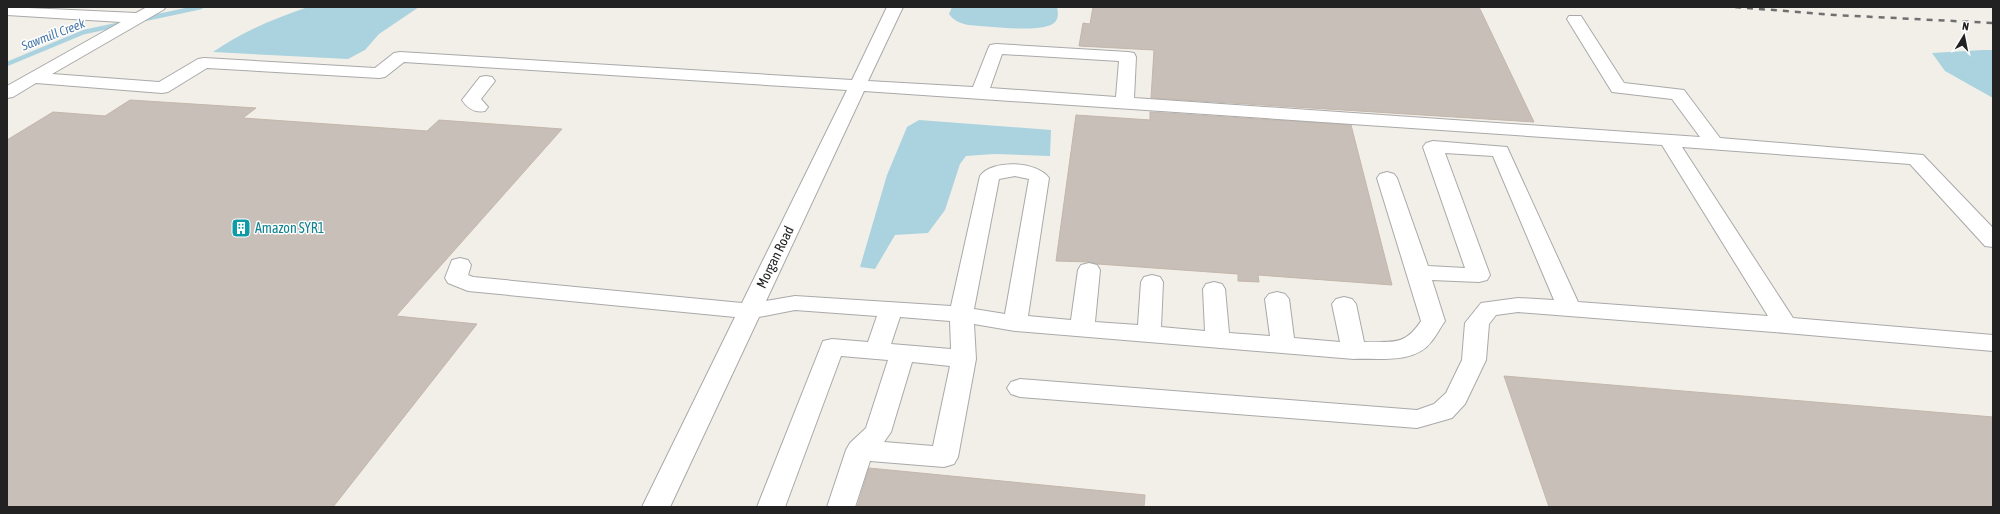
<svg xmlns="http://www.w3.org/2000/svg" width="2000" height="514" font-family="'Asap Condensed',sans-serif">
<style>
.water{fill:#aad3df}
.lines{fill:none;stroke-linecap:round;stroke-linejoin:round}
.stream{stroke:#aad3df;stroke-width:4.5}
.building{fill:#c7bfb8;stroke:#c4b6ab}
.minor-casing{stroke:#a9a9a9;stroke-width:2}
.minor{fill:#fff;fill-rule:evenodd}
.rail{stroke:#707070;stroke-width:2.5;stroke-dasharray:6 6;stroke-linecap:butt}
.labels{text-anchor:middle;stroke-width:3;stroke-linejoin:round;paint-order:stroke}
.far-water-label{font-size:13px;font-style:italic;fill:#4a7aab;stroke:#fff}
.culture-label{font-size:14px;fill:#0d838f;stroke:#fff;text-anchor:start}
.street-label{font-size:14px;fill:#222;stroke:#fff}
</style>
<rect width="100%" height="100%" fill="#f2efe9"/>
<g class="water">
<path d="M 308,7 L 419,7 L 379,34 L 365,50 L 348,59 L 213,52 C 244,31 273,19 308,7 Z"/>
<path d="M 952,7 L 1057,7 C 1058,12 1059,18 1055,22 C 1045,34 985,26 968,25 C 960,23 954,21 949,14 Z"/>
<path d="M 1983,50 L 1993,50 L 1993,98 L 1945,71 L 1932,53 Z"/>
<path d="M 919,120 L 1051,130 L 1050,156 L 994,154 L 966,156 L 960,164 L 945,210 L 928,233 L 895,235 L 875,269 L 860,267 L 887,175 L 907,127 Z"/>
</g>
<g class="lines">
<g class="stream">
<path d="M 140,20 L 201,7"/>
<path d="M 7,64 L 84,32 L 122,24"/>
</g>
</g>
<g class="building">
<path d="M 1093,7 L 1479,7 L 1534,122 L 1151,98 L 1154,50 L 1079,46 L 1083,23 L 1090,24 Z"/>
<path d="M 130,100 L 256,108 L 243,118 L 427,131 L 439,120 L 562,129 L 396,316 L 477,324 L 333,507 L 7,507 L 7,140 L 53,112 L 105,116 Z"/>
<path d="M 1150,112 L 1351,125 L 1392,285 L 1258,275 L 1259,282 L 1238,281 L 1238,274 L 1098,264 L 1089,262 L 1056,261 L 1076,115 L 1150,120 Z"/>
<path d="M 1504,376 L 1993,417 L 1993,507 L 1549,507 Z"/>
<path d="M 869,468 L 1145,495 L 1144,507 L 857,507 Z"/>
</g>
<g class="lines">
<defs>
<g id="minor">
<path d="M 7,7 L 136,13 L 147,7 L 166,7 L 163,10 L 52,74 L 159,82 L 198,59 L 204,58 L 375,68 L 394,53 L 400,52 L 852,80 L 887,7 L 903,7 L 868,81 L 973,87 L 988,49 L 990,45 L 996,44 L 1128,52 L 1134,53 L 1136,57 L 1134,98 L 1700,137 L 1672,99 L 1612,92 L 1567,19 L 1569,16 L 1581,16 L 1624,83 L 1684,90 L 1720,138 L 1923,155 L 1993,228 L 1993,247 L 1985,246 L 1910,164 L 1682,147 L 1793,318 L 1993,335 L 1993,351 L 1786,333 L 1518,312 L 1496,315 L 1489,324 L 1486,360 L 1465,404 L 1452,418 L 1417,428 L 1020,397 L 1011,394 L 1007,388 L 1011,382 L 1020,379 L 1417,410 L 1434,404 L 1446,393 L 1462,360 L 1465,323 L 1481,303 L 1518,298 L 1554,300 L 1493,156 L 1445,153 L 1490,275 L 1487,280 L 1479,282 L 1432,280 L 1445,321 C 1440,328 1436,336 1431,342 C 1415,364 1378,358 1354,359 L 1015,331 L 974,324 L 976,359 L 958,457 L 954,464 L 944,467 L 870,461 L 855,507 L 827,507 L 846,450 L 850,443 L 866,428 L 888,360 L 841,356 L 785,507 L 757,507 L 823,341 L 832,339 L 868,342 L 877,316 L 795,310 L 759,317 L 670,507 L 642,507 L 735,317 L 468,291 L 448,283 L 445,278 L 452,260 L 460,258 L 468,260 L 471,265 L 468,275 L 473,277 L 742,303 L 847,90 L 404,62 L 385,77 L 379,78 L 207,68 L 168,92 L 162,93 L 36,83 L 13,97 L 7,98 L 7,86 L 121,22 L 7,15 ZM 1002,54 L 1119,61 L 1116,97 L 990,88 ZM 864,91 L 1662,145 L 1768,316 L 1578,302 L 1507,147 L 1433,141 L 1426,143 L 1423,147 L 1465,268 L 1428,266 L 1397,178 L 1394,174 L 1387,172 L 1380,174 L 1377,178 L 1421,321 C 1404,347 1392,341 1364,342 L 1356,304 L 1352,299 L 1344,297 L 1336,299 L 1332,304 L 1340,342 L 1294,338 L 1289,299 L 1285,294 L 1277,292 L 1269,294 L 1265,299 L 1270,336 L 1229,333 L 1225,289 L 1222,284 L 1214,282 L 1206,284 L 1203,289 L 1205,331 L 1161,327 L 1163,282 L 1160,277 L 1152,275 L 1144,277 L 1141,282 L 1138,325 L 1095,322 L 1100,270 L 1097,265 L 1089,263 L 1081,265 L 1078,270 L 1071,320 L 1028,316 L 1049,178 C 1037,161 992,159 980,176 L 951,306 L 795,296 L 766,301 ZM 1015,176 L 1029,179 L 1005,314 L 974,309 L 999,179 ZM 900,317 L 950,321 L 951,349 L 891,344 ZM 912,362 L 950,366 L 933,446 L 884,442 L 891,432 Z"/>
<path d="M 486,76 L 492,77 L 495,81 L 481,99 L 488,107 L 485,111 C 475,113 468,109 462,100 L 480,77 Z"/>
</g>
</defs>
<use href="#minor" class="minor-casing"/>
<use href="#minor" class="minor"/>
<path class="rail" d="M 1735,7 L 1835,15 L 1993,23"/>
</g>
<defs>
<symbol id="building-square" viewBox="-11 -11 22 22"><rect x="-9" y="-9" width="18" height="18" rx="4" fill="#0f9aa8" stroke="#fff"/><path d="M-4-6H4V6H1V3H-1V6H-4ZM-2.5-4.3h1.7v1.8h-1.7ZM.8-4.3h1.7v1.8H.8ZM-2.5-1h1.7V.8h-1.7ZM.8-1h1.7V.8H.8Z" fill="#fff"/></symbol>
</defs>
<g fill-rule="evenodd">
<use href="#building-square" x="230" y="217" width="22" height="22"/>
</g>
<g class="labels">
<g class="far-water-label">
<text transform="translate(53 34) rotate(-21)" y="5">Sawmill Creek</text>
</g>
<g class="culture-label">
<text x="255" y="233">Amazon SYR1</text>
</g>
<g class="street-label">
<text transform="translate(775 257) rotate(-64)" y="5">Morgan Road</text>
</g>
</g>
<rect width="2000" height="514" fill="none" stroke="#222222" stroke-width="16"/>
<g transform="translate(1964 36) rotate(10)" stroke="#ffffff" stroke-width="3" paint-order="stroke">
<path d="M0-3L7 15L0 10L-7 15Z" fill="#222222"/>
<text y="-6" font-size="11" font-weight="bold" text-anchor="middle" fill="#222222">N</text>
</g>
</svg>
